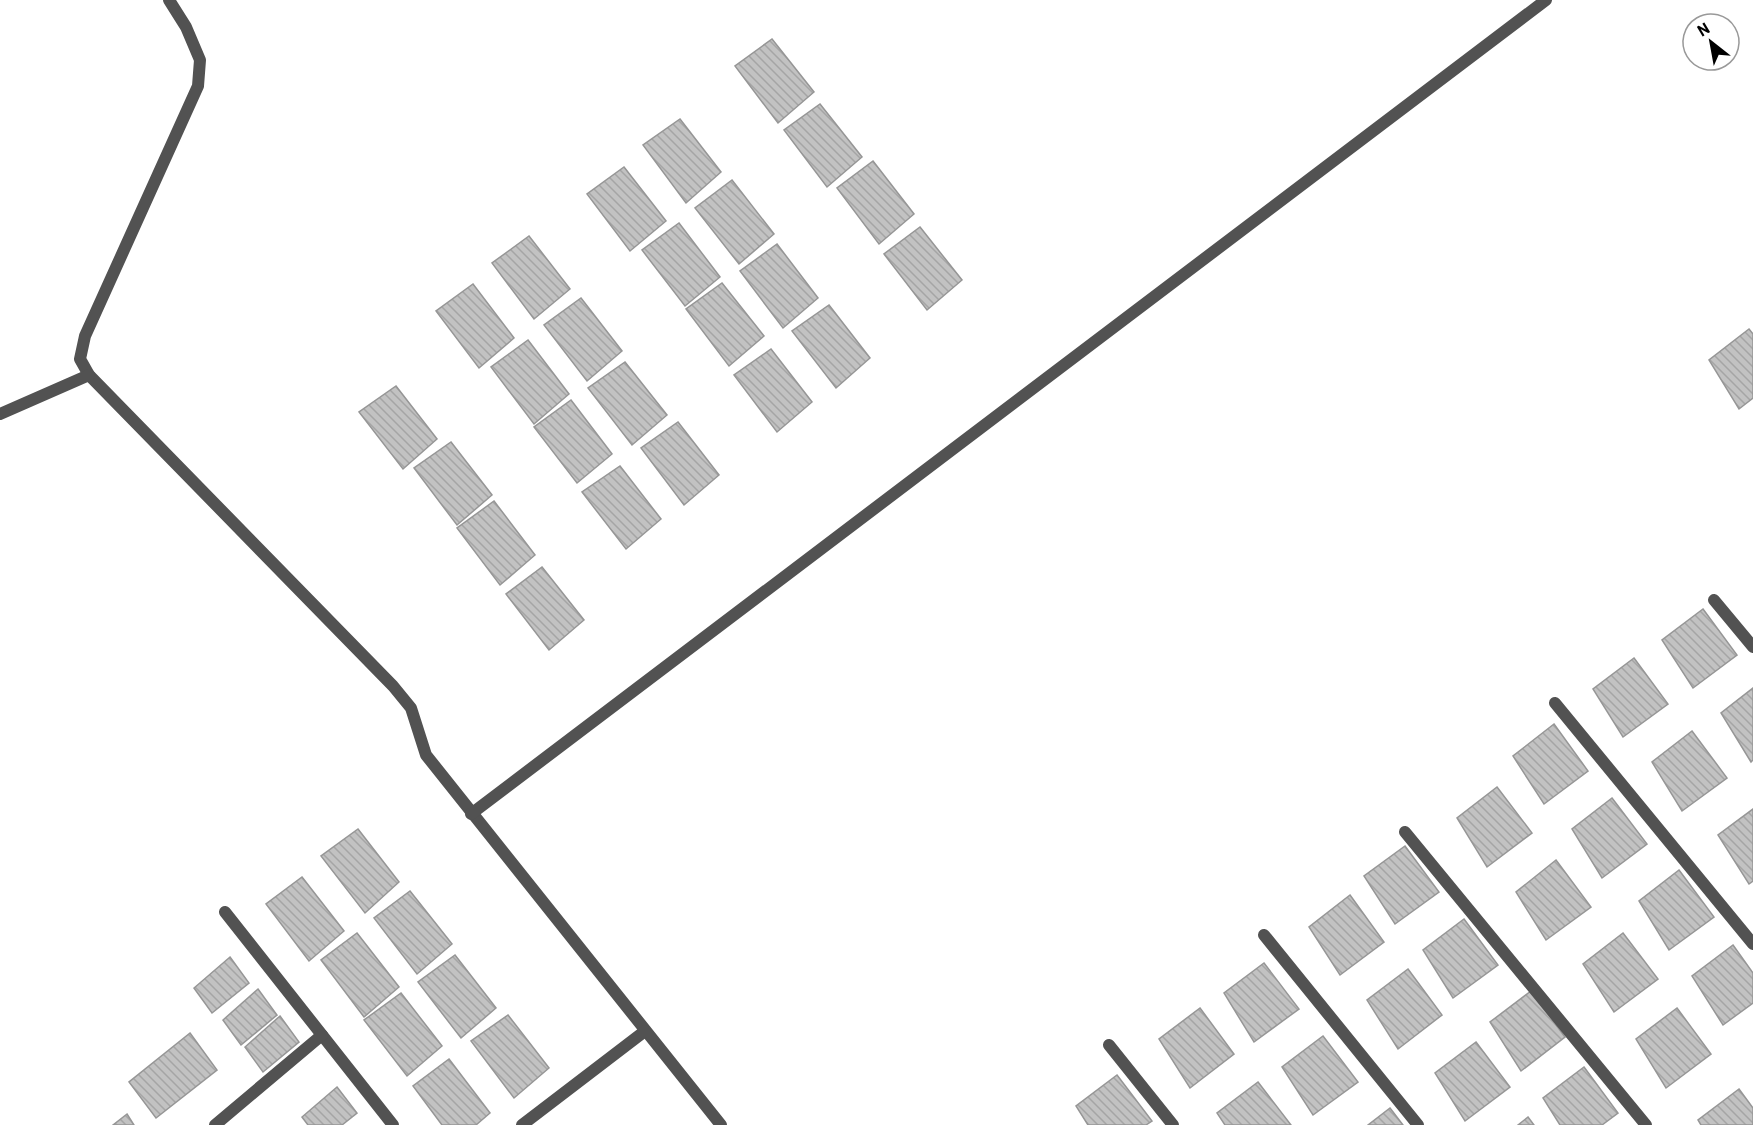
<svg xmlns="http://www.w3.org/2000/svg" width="1753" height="1125" font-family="Barlow,sans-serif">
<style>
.building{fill:url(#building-back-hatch);stroke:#969696;stroke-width:1.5}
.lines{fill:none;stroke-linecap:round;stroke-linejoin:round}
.minor{stroke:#525252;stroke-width:12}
</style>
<defs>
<pattern id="building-back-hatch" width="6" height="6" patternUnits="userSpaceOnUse" patternTransform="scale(1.5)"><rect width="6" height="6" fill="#c2c2c2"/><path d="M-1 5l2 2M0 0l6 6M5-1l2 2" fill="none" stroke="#a5a5a5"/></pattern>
</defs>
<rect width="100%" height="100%" fill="#fff"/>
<g class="building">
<path d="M 772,39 L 814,92 L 778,123 L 735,66 Z"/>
<path d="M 820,104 L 862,157 L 827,187 L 784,130 Z"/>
<path d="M 680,119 L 721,172 L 686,203 L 643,145 Z"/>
<path d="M 873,161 L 914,214 L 879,244 L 837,188 Z"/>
<path d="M 624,167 L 666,221 L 630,251 L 587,194 Z"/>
<path d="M 732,180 L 774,234 L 739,264 L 695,208 Z"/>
<path d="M 679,223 L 720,277 L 685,306 L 642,250 Z"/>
<path d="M 920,227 L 962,280 L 927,310 L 884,254 Z"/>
<path d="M 529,236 L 570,289 L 534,319 L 492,263 Z"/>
<path d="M 777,244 L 818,298 L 783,328 L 740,271 Z"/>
<path d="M 722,283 L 764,336 L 729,366 L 686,309 Z"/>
<path d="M 473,284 L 514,338 L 479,368 L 436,311 Z"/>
<path d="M 581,298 L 622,351 L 587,381 L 544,325 Z"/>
<path d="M 829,305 L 870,358 L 836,388 L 792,331 Z"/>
<path d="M 1749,329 L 1753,334 L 1753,398 L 1739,409 L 1709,360 Z"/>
<path d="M 528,340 L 569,394 L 534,424 L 491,367 Z"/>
<path d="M 771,349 L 812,402 L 777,432 L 734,375 Z"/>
<path d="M 625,362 L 667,415 L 632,445 L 588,388 Z"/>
<path d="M 396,386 L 437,439 L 403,469 L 359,412 Z"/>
<path d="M 571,400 L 612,454 L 577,483 L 534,427 Z"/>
<path d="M 678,422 L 719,475 L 684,505 L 641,448 Z"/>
<path d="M 451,442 L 492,495 L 457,525 L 414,468 Z"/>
<path d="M 620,466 L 661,519 L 626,549 L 582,492 Z"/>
<path d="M 494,501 L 535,555 L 500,585 L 457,528 Z"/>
<path d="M 542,567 L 584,620 L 549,650 L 506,594 Z"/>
<path d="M 1703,609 L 1737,655 L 1693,688 L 1662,640 Z"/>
<path d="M 1634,658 L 1668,704 L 1623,737 L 1593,689 Z"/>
<path d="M 1753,688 L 1753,760 L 1751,762 L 1721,713 Z"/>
<path d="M 1554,724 L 1588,771 L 1544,804 L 1513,756 Z"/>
<path d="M 1692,731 L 1727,778 L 1682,811 L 1652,762 Z"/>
<path d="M 1497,787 L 1532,833 L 1487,867 L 1457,818 Z"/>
<path d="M 1612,798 L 1647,844 L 1602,878 L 1572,829 Z"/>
<path d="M 1753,809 L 1753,881 L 1749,884 L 1718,835 Z"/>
<path d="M 358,829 L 399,882 L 365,913 L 321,856 Z"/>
<path d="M 1405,846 L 1439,892 L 1395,924 L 1364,876 Z"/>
<path d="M 1556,860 L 1591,907 L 1546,940 L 1516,892 Z"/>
<path d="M 1679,870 L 1714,917 L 1669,950 L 1639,901 Z"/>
<path d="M 302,877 L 344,931 L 309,961 L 266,904 Z"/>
<path d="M 410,891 L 452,944 L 417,974 L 374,918 Z"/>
<path d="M 1350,895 L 1384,942 L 1340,975 L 1309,927 Z"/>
<path d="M 1464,919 L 1498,965 L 1453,998 L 1423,950 Z"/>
<path d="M 357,933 L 399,987 L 364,1017 L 321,960 Z"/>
<path d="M 1623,933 L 1658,979 L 1614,1012 L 1583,964 Z"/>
<path d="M 1733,945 L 1753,973 L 1753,1003 L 1723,1025 L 1692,976 Z"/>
<path d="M 455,955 L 496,1008 L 461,1038 L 418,982 Z"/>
<path d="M 230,957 L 249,983 L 212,1013 L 194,988 Z"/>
<path d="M 1264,963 L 1299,1009 L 1254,1042 L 1224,993 Z"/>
<path d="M 1408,969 L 1442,1015 L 1398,1049 L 1367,1000 Z"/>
<path d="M 258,989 L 277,1015 L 241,1045 L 223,1020 Z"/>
<path d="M 1531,991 L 1565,1037 L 1521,1071 L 1490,1022 Z"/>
<path d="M 401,993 L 442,1046 L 407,1076 L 364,1020 Z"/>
<path d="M 1200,1008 L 1234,1054 L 1190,1088 L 1159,1039 Z"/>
<path d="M 1677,1008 L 1711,1054 L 1666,1088 L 1636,1039 Z"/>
<path d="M 508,1015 L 549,1068 L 514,1098 L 471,1041 Z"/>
<path d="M 280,1016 L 299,1042 L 263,1072 L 245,1047 Z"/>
<path d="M 190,1033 L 217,1070 L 156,1118 L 129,1082 Z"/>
<path d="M 1323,1036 L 1358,1082 L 1313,1115 L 1282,1067 Z"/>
<path d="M 1476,1042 L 1510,1087 L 1465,1121 L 1435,1073 Z"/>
<path d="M 449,1059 L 490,1113 L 476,1125 L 442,1125 L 413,1086 Z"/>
<path d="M 1584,1067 L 1618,1113 L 1602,1125 L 1560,1125 L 1543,1098 Z"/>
<path d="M 1117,1075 L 1152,1121 L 1146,1125 L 1088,1125 L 1076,1106 Z"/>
<path d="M 1258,1082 L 1291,1125 L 1225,1125 L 1217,1113 Z"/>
<path d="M 337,1087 L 357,1113 L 342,1125 L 308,1125 L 302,1117 Z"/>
<path d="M 1739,1089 L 1753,1108 L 1753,1125 L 1701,1125 L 1698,1120 Z"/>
<path d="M 1390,1108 L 1403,1125 L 1368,1125 Z"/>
<path d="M 127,1114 L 134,1125 L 113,1125 Z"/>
<path d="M 1528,1117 L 1534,1125 L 1518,1125 Z"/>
</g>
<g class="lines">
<g class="minor">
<path d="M 169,0 L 186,27 L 200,60 L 198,86 L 85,336 L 80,359 L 89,375 L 393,686 L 411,708 L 426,755 L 721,1125"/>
<path d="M 0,414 L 89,375"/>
<path d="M 1714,600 L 1753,647"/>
<path d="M 1555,703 L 1753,944"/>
<path d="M 471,814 L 1546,0"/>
<path d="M 1405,832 L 1646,1125"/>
<path d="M 225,912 L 393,1125"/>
<path d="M 1264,935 L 1418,1125"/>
<path d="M 1109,1045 L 1173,1125"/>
<path d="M 215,1125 L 322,1035"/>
<path d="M 522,1125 L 645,1031"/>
</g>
</g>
<g transform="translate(1711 42) rotate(329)"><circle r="28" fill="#ffffff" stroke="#999999" stroke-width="1.5"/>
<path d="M0-4.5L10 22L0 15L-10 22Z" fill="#000000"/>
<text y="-9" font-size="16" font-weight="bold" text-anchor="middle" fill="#000000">N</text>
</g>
</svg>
